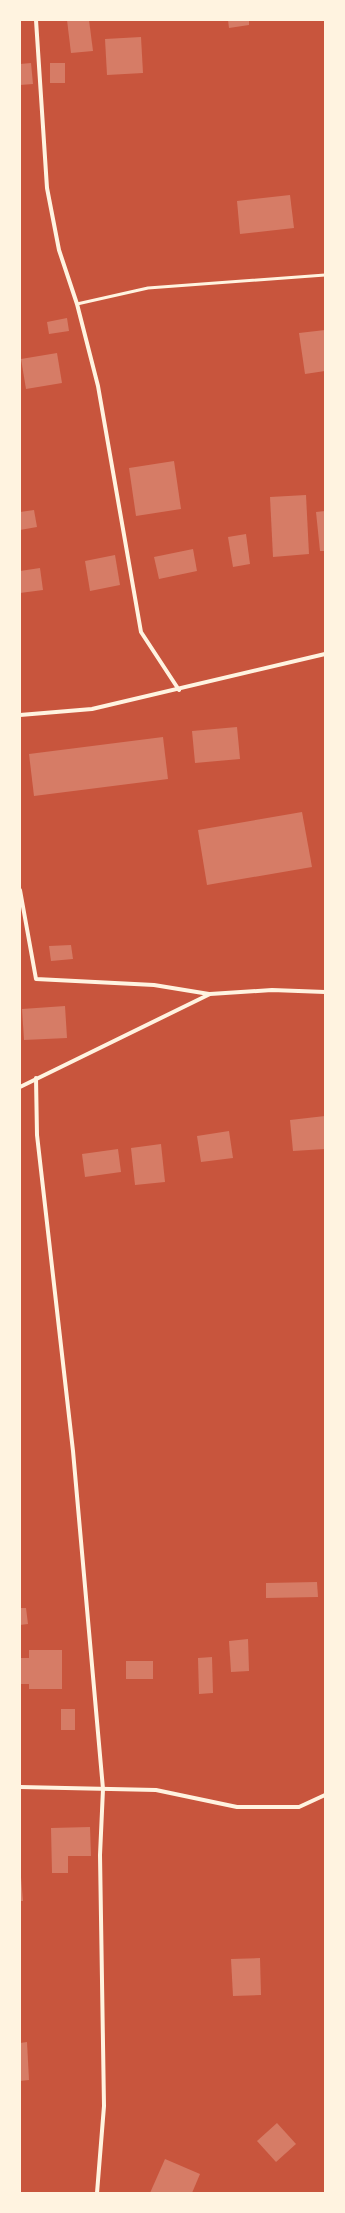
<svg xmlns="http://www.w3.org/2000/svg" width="345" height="2213" font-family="Manrope,sans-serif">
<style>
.building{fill:#d67c66}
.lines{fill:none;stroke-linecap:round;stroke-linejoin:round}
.service{stroke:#fff3e0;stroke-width:3}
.minor{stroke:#fff3e0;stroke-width:4}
</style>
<rect width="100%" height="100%" fill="#c8553d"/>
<g class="building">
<path d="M 67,20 L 89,20 L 93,51 L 71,53 Z"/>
<path d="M 228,20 L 249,20 L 249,25 L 229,28 Z"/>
<path d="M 141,37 L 143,73 L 107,75 L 105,39 Z"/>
<path d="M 31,63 L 33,84 L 20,85 L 20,64 Z"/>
<rect x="50" y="63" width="15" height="20"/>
<path d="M 290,195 L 294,228 L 240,234 L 237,201 Z"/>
<path d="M 67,318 L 69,331 L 49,334 L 47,322 Z"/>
<path d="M 325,330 L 325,371 L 305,374 L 299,333 Z"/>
<path d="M 57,353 L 62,383 L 26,389 L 21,359 Z"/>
<path d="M 174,461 L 181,509 L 136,516 L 129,468 Z"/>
<path d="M 306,495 L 309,554 L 273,557 L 270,497 Z"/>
<path d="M 34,510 L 37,527 L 20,530 L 20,512 Z"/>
<path d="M 325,511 L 325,551 L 320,551 L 316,512 Z"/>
<path d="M 246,534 L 250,564 L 233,567 L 228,537 Z"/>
<path d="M 193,549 L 197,571 L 159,579 L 154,557 Z"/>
<path d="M 115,555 L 120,585 L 90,591 L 85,561 Z"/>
<path d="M 40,568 L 43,590 L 20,593 L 20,571 Z"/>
<path d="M 237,727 L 240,759 L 195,763 L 192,731 Z"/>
<path d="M 163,737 L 168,779 L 34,796 L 29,754 Z"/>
<path d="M 302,812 L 312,867 L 207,885 L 198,830 Z"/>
<path d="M 71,945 L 73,959 L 51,961 L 49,946 Z"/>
<path d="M 65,1006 L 67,1038 L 24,1040 L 22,1009 Z"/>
<path d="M 325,1116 L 325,1149 L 293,1151 L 290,1120 Z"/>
<path d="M 229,1131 L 233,1158 L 201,1162 L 197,1136 Z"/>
<path d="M 161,1144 L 165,1182 L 135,1185 L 131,1148 Z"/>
<path d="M 118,1149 L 121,1172 L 85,1177 L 82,1154 Z"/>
<path d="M 317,1582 L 318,1597 L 266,1598 L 266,1583 Z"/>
<path d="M 20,1608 L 26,1608 L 28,1624 L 20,1625 Z"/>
<path d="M 248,1639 L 249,1671 L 231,1672 L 229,1641 Z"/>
<path d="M 29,1650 L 62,1650 L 62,1689 L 29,1689 L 29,1684 L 20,1684 L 20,1658 L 29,1658 Z"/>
<path d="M 212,1657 L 213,1693 L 199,1694 L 198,1658 Z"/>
<rect x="126" y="1661" width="27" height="18"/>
<rect x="61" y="1709" width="14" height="21"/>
<path d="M 90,1827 L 91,1856 L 68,1856 L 68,1873 L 52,1873 L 51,1828 Z"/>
<path d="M 21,1877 L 23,1901 L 20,1901 L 20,1878 Z"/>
<path d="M 260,1958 L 261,1995 L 233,1996 L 231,1959 Z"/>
<path d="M 27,2042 L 29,2080 L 20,2081 L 20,2043 Z"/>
<path d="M 277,2123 L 296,2144 L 276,2162 L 257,2141 Z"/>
<path d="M 165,2159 L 200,2174 L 192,2193 L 150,2193 Z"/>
</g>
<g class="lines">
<path class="service" d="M 77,304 L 148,288 L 325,275"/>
<g class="minor">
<path d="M 36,20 L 47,188 L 59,250 L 77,304 L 98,386 L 141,632 L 179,690"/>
<path d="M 20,715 L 92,709 L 325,654"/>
<path d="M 20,890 L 36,979 L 154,985 L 209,994"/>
<path d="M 36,1078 L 37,1135 L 73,1451 L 103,1789 L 100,1855 L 104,2106 L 97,2193"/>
<path d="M 20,1087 L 210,994 L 272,990 L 325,992"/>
<path d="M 20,1787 L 156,1790 L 237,1807 L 299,1807 L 325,1795"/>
</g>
</g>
<rect width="345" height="2213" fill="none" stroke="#fff3e0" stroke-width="42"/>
</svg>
